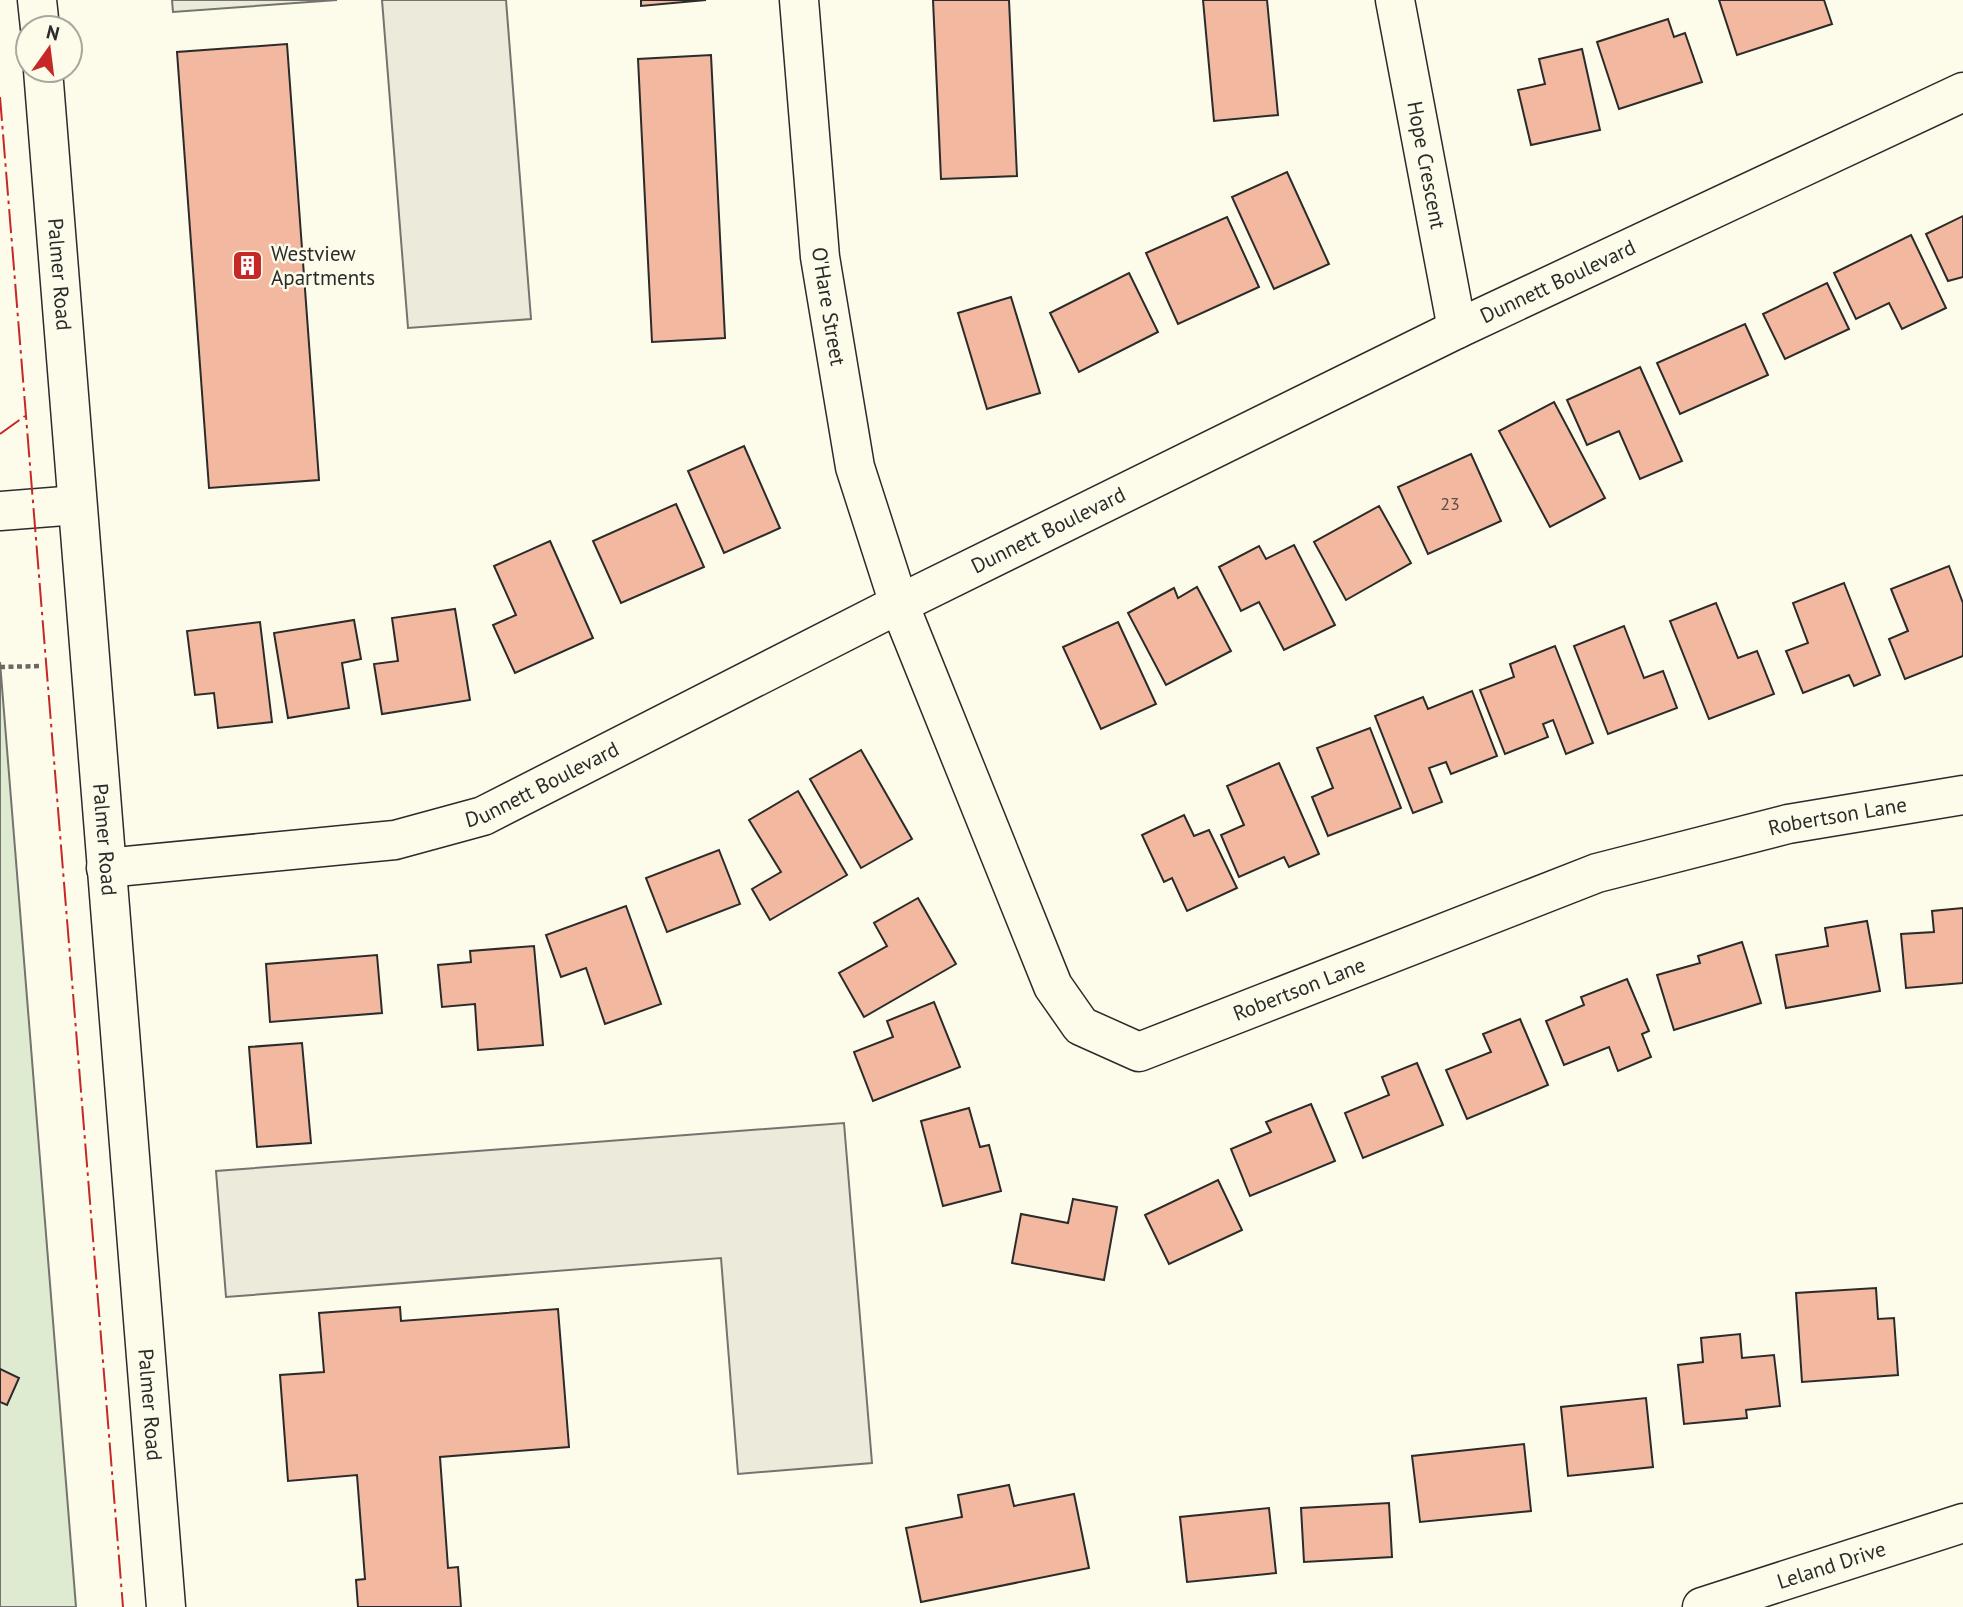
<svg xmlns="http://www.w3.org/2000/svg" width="1963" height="1607" font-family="'PT Sans',sans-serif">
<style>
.green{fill:#deebd1;stroke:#74746e;stroke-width:2}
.parking{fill:#eceadb;stroke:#74746e;stroke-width:2}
.building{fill:#f2b8a0;stroke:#2b2b2b;stroke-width:2}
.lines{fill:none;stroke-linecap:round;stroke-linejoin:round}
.minor-casing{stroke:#2b2b2b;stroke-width:41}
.path{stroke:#6a6964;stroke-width:4.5;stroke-dasharray:5 3.5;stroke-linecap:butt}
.minor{stroke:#fdfbea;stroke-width:38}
.power{stroke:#c62828;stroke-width:2;stroke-dasharray:24 5 3.5 5;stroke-linecap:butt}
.labels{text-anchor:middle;stroke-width:5;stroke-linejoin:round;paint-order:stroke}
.number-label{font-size:18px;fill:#5d4e48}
.street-label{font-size:21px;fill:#2b2b2b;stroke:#fdfbea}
.poi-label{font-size:21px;fill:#2b2b2b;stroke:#fdfbea;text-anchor:start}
</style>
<rect width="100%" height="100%" fill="#fdfbea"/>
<path class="green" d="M 0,662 L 76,1607 L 0,1607 Z"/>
<g class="parking">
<path d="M 172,0 L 337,0 L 173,12 Z"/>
<path d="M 382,0 L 506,0 L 531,319 L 408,328 Z"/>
<path d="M 844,1123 L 872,1463 L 738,1474 L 721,1258 L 226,1297 L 216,1171 Z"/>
</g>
<g class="building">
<path d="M 641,0 L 706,0 L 641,6 Z"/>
<path d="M 933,0 L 1009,0 L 1017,176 L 941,179 Z"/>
<path d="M 1203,0 L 1267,0 L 1278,115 L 1214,121 Z"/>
<path d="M 1719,0 L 1824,0 L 1832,24 L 1737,55 Z"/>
<path d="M 1668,19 L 1674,37 L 1685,33 L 1702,82 L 1619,109 L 1597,42 Z"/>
<path d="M 287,44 L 319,480 L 209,488 L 177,52 Z"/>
<path d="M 1582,49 L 1600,130 L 1531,145 L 1518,90 L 1545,84 L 1539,59 Z"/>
<path d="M 711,55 L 725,338 L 652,342 L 638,59 Z"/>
<path d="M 1287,172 L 1329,264 L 1274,289 L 1232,197 Z"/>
<path d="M 1963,216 L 1963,277 L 1948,281 L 1926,234 Z"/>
<path d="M 1227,217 L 1259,287 L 1178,324 L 1146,253 Z"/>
<path d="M 1911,235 L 1946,308 L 1902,329 L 1889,303 L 1856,319 L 1834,273 Z"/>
<path d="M 1129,273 L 1158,332 L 1079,372 L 1050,313 Z"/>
<path d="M 1827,283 L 1849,329 L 1785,359 L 1763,314 Z"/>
<path d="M 1011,297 L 1040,393 L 987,409 L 958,313 Z"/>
<path d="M 1745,324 L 1768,375 L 1680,414 L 1657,363 Z"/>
<path d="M 1640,367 L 1682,461 L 1640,479 L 1619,431 L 1587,445 L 1567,400 Z"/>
<path d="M 1554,402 L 1605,498 L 1550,527 L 1499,431 Z"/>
<path d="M 744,446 L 780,528 L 724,553 L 688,471 Z"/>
<path d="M 1471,454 L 1501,521 L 1428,554 L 1398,487 Z"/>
<path d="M 676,504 L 704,567 L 621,603 L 593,541 Z"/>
<path d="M 1379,506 L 1411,563 L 1346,600 L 1314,542 Z"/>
<path d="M 550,541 L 593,638 L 515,673 L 493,625 L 516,615 L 494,566 Z"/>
<path d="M 1294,545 L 1335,625 L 1284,650 L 1259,602 L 1241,611 L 1219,567 L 1259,546 L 1266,559 Z"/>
<path d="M 1949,566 L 1963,603 L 1963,656 L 1905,679 L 1889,639 L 1908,631 L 1891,589 Z"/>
<path d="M 1844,583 L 1880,675 L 1854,686 L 1849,675 L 1803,693 L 1786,651 L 1808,643 L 1793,603 Z"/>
<path d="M 1197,587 L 1231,651 L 1166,685 L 1128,613 L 1174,588 L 1178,598 Z"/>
<path d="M 1716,603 L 1738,658 L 1757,651 L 1774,694 L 1709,719 L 1670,621 Z"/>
<path d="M 455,609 L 470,700 L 382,714 L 374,664 L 398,661 L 392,618 Z"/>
<path d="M 354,620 L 361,659 L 342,663 L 349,708 L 288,718 L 274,633 Z"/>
<path d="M 260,622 L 272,722 L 218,728 L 214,693 L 195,695 L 187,631 Z"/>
<path d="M 1118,622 L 1156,704 L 1101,729 L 1063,647 Z"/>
<path d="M 1624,626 L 1644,678 L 1663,671 L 1677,708 L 1608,734 L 1574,646 Z"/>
<path d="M 1555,646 L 1593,743 L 1566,754 L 1553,720 L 1543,724 L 1548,737 L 1505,754 L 1480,690 L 1514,677 L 1510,664 Z"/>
<path d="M 1472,691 L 1497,756 L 1451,774 L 1446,762 L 1429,768 L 1442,802 L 1413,813 L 1375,716 L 1423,697 L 1428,709 Z"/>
<path d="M 1370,728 L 1401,808 L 1328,836 L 1312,797 L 1333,788 L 1317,748 Z"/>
<path d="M 861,750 L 912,839 L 861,868 L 810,779 Z"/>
<path d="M 1279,763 L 1319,854 L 1289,867 L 1284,857 L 1239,877 L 1221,835 L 1244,825 L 1227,786 Z"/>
<path d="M 798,791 L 847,875 L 770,920 L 752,889 L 781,872 L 749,820 Z"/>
<path d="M 1184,815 L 1194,836 L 1209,830 L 1237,888 L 1187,911 L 1172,878 L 1164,882 L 1142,835 Z"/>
<path d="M 719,850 L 740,904 L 667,932 L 646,878 Z"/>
<path d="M 918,898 L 956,964 L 864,1017 L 839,973 L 887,946 L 874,923 Z"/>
<path d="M 626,906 L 661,1004 L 605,1024 L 586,968 L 561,977 L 546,935 Z"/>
<path d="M 1963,908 L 1963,983 L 1906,988 L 1901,934 L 1934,932 L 1932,911 Z"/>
<path d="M 1867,921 L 1880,991 L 1786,1008 L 1776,955 L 1828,946 L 1825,928 Z"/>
<path d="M 1742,942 L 1761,1003 L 1674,1030 L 1657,975 L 1700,963 L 1698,956 Z"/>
<path d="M 534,946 L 543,1045 L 478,1050 L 475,1004 L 442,1007 L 438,965 L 471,962 L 470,951 Z"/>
<path d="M 377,955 L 382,1013 L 270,1022 L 266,964 Z"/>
<path d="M 1627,979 L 1649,1031 L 1642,1034 L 1651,1057 L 1618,1071 L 1609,1047 L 1564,1065 L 1546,1021 L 1584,1005 L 1581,997 Z"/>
<path d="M 934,1002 L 960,1067 L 873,1101 L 854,1052 L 893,1037 L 887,1021 Z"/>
<path d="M 1520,1019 L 1548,1085 L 1467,1119 L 1446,1070 L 1491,1052 L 1483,1034 Z"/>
<path d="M 302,1043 L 311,1143 L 257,1147 L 249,1047 Z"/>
<path d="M 1417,1063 L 1443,1125 L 1363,1158 L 1345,1113 L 1389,1095 L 1382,1077 Z"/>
<path d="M 1311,1104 L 1335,1161 L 1250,1196 L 1231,1149 L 1271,1132 L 1266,1122 Z"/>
<path d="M 969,1108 L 980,1147 L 989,1145 L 1001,1191 L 943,1206 L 921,1121 Z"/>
<path d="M 1218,1180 L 1242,1230 L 1169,1264 L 1145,1215 Z"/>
<path d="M 1073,1199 L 1117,1207 L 1104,1280 L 1012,1263 L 1021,1214 L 1068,1223 Z"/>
<path d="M 1876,1288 L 1878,1319 L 1894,1318 L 1898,1375 L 1802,1382 L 1796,1293 Z"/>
<path d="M 400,1307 L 401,1321 L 558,1309 L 569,1447 L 440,1457 L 448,1568 L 458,1567 L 461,1607 L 358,1607 L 356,1580 L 365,1579 L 357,1475 L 288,1481 L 280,1375 L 324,1372 L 319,1313 Z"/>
<path d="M 1740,1334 L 1742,1358 L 1774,1355 L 1780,1406 L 1746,1410 L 1747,1418 L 1684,1424 L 1678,1365 L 1703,1362 L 1701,1338 Z"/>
<path d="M 0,1369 L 19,1378 L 7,1405 L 0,1402 Z"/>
<path d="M 1646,1398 L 1653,1467 L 1568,1476 L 1561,1407 Z"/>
<path d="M 1524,1444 L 1531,1511 L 1420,1522 L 1412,1456 Z"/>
<path d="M 1009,1485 L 1014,1506 L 1074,1494 L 1089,1568 L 921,1602 L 906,1528 L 962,1517 L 958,1495 Z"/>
<path d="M 1389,1503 L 1392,1557 L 1304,1562 L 1301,1508 Z"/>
<path d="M 1269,1508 L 1276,1573 L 1187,1582 L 1180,1517 Z"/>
</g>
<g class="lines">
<defs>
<g id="minor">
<path d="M 37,0 L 40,28"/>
<path id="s1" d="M 799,0 L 820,257 L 855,467 L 899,604 L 1053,986 L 1081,1026 L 1139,1052 L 1597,873 L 1788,824 L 1963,795"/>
<path id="s2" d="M 1395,0 L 1457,329"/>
<path id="s3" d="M 43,70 L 166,1607"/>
<path d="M 0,511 L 77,505"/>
<path id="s4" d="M 106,868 L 395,840 L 483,816 L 899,604 L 1457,329 L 1963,92"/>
<path id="s5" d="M 1702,1607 L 1963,1523"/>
</g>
</defs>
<use href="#minor" class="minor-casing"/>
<path class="path" d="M 0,667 L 42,666"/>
<use href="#minor" class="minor"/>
<g class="power">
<path d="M 0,97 L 123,1607"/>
<path d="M 0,434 L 25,416"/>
</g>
</g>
<defs>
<symbol id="building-square" viewBox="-11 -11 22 22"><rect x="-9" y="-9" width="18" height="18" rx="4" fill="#c62828" stroke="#fdfbea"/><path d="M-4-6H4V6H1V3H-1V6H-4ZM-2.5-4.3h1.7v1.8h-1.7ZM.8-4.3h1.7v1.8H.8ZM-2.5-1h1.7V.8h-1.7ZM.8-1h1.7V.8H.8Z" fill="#fff"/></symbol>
</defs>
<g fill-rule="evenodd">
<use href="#building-square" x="230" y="248" width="35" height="35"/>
</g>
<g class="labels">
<g class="number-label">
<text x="1450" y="510">23</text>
</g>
<g class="street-label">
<text dy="7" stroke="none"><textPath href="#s2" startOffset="168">Hope Crescent</textPath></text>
<text dy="7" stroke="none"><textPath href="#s3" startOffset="205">Palmer Road</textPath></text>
<text dy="7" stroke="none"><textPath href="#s4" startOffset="1582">Dunnett Boulevard</textPath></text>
<text dy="7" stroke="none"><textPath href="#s1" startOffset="308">O'Hare Street</textPath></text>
<text dy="7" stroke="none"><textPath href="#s4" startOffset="1015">Dunnett Boulevard</textPath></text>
<text dy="7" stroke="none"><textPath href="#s4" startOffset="448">Dunnett Boulevard</textPath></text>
<text dy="7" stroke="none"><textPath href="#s1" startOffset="1878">Robertson Lane</textPath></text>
<text dy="7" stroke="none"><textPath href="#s3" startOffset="772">Palmer Road</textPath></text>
<text dy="7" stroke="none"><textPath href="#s1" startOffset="1311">Robertson Lane</textPath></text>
<text dy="7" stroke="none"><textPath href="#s3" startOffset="1339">Palmer Road</textPath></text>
<text dy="7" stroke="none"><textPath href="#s5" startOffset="136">Leland Drive</textPath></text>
</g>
<g class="poi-label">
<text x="271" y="261">Westview<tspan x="271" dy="24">Apartments</tspan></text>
</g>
</g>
<g transform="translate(49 49) rotate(14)"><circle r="33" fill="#fdfbea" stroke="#a9a89e" stroke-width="2"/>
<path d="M0-5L12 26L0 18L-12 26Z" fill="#c62828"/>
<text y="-10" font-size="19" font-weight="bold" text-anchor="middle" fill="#2b2b2b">N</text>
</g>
</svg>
